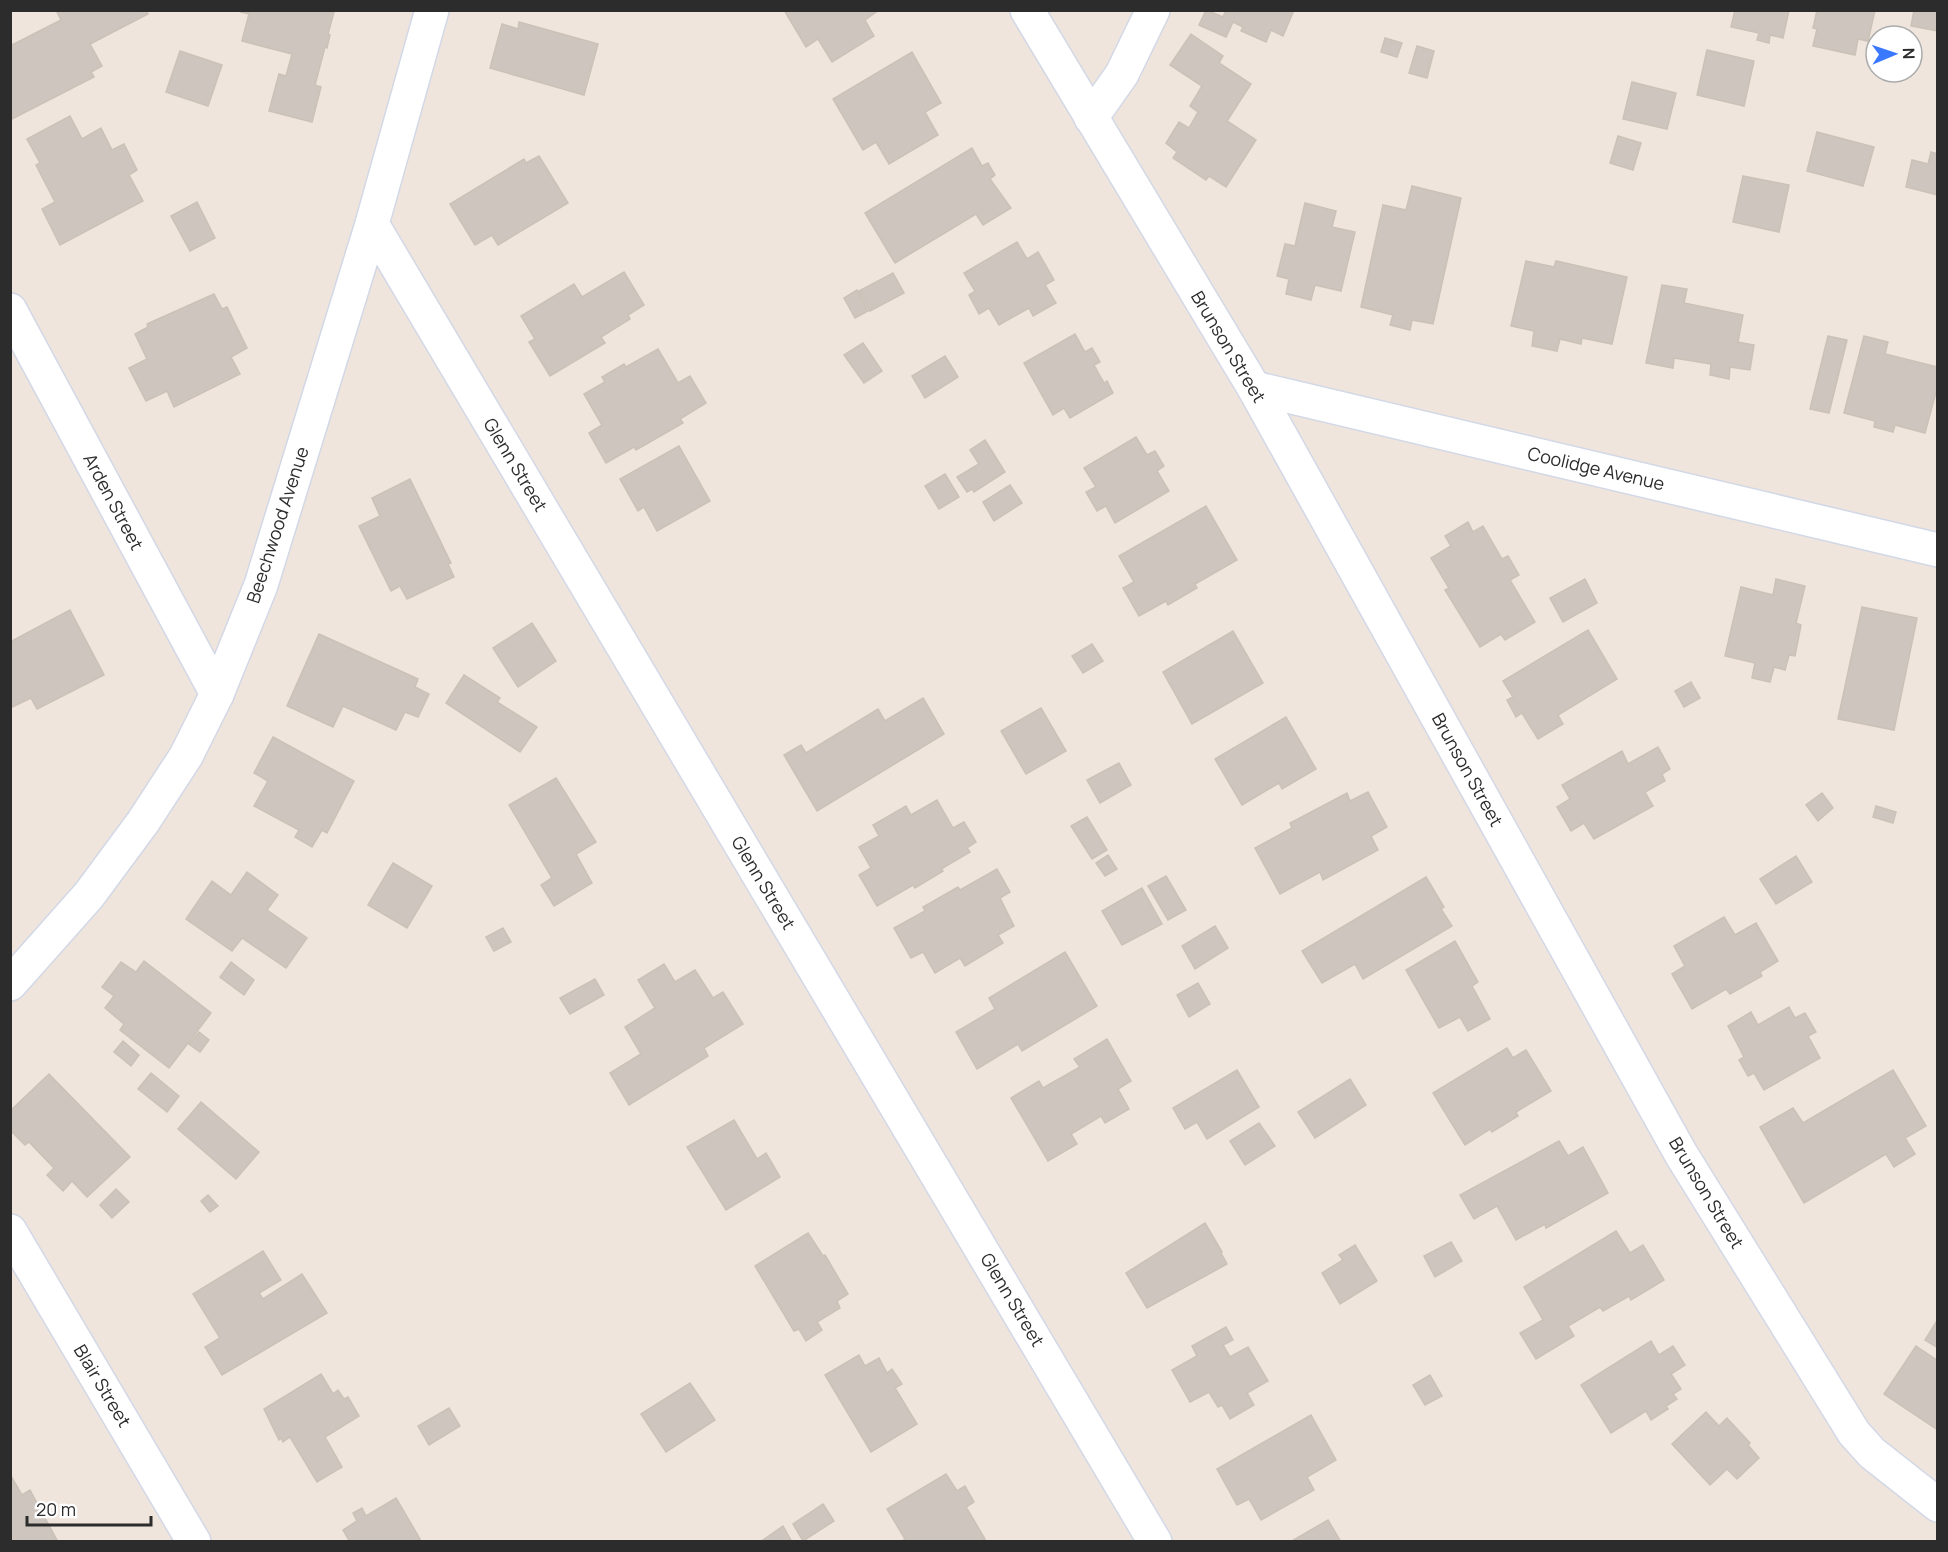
<svg xmlns="http://www.w3.org/2000/svg" width="1948" height="1552" font-family="Manrope,sans-serif">
<style>
.building{fill:#cec6be;stroke:#cbc1b6;stroke-width:1.5}
.lines{fill:none;stroke-linecap:round;stroke-linejoin:round}
.minor-casing{stroke:#d2d8e6;stroke-width:36}
.minor{stroke:#fff;stroke-width:33}
.labels{text-anchor:middle;stroke-width:4.5;stroke-linejoin:round;paint-order:stroke}
.street-label{font-size:18px;fill:#2c2c2c;stroke:#fff}
</style>
<rect width="100%" height="100%" fill="#efe5dd"/>
<g class="building">
<path d="M 56,10 L 146,10 L 148,14 L 90,44 L 102,66 L 91,72 L 94,77 L 10,120 L 10,46 L 61,20 Z"/>
<path d="M 242,10 L 327,10 L 334,12 L 328,34 L 330,35 L 327,48 L 325,47 L 315,85 L 321,87 L 312,122 L 269,111 L 279,74 L 286,76 L 292,54 L 242,41 L 249,14 L 241,12 Z"/>
<path d="M 784,10 L 879,10 L 865,20 L 874,36 L 832,62 L 818,39 L 806,47 Z"/>
<path d="M 1206,10 L 1223,17 L 1226,10 L 1294,10 L 1283,36 L 1271,30 L 1266,42 L 1241,31 L 1243,27 L 1233,22 L 1226,37 L 1199,25 Z"/>
<path d="M 1735,10 L 1789,10 L 1783,38 L 1770,35 L 1769,43 L 1757,40 L 1759,33 L 1731,27 Z"/>
<path d="M 1817,10 L 1875,10 L 1868,41 L 1858,39 L 1855,55 L 1813,46 L 1817,29 L 1813,28 Z"/>
<path d="M 1914,10 L 1938,10 L 1938,31 L 1911,26 Z"/>
<path d="M 519,22 L 598,44 L 584,95 L 490,68 L 502,24 L 518,29 Z"/>
<path d="M 1191,34 L 1223,56 L 1219,63 L 1251,84 L 1227,121 L 1256,140 L 1226,187 L 1209,176 L 1206,180 L 1173,158 L 1177,152 L 1166,143 L 1179,122 L 1189,128 L 1198,112 L 1190,106 L 1202,86 L 1170,65 Z"/>
<path d="M 1385,38 L 1402,43 L 1397,57 L 1381,52 Z"/>
<path d="M 1417,46 L 1434,51 L 1427,78 L 1409,73 Z"/>
<path d="M 1707,50 L 1754,61 L 1744,106 L 1697,95 Z"/>
<path d="M 180,51 L 222,65 L 208,106 L 166,92 Z"/>
<path d="M 912,52 L 941,103 L 925,112 L 938,135 L 889,164 L 876,142 L 863,150 L 833,99 Z"/>
<path d="M 1632,82 L 1676,93 L 1667,129 L 1623,119 Z"/>
<path d="M 70,116 L 82,139 L 101,128 L 112,150 L 124,144 L 137,170 L 129,175 L 143,201 L 60,245 L 42,209 L 55,202 L 36,165 L 40,163 L 27,139 Z"/>
<path d="M 1817,132 L 1874,147 L 1863,186 L 1807,171 Z"/>
<path d="M 1618,136 L 1641,143 L 1633,170 L 1610,163 Z"/>
<path d="M 972,148 L 982,166 L 988,163 L 995,175 L 990,179 L 1011,208 L 983,225 L 976,214 L 895,263 L 865,213 Z"/>
<path d="M 1931,152 L 1938,154 L 1938,195 L 1906,187 L 1912,160 L 1928,164 Z"/>
<path d="M 539,156 L 568,203 L 498,245 L 492,235 L 475,245 L 450,204 L 524,159 L 526,163 Z"/>
<path d="M 1743,176 L 1789,185 L 1779,232 L 1733,222 Z"/>
<path d="M 1412,186 L 1461,198 L 1433,324 L 1412,320 L 1410,330 L 1390,325 L 1393,315 L 1361,307 L 1383,205 L 1406,210 Z"/>
<path d="M 197,202 L 215,238 L 190,251 L 171,216 Z"/>
<path d="M 1305,203 L 1336,211 L 1332,227 L 1355,232 L 1341,291 L 1315,285 L 1311,300 L 1286,294 L 1289,279 L 1277,276 L 1285,244 L 1295,246 Z"/>
<path d="M 1017,242 L 1027,259 L 1038,252 L 1054,280 L 1045,285 L 1056,303 L 1033,316 L 1029,308 L 999,325 L 989,308 L 979,314 L 969,295 L 975,291 L 964,273 Z"/>
<path d="M 1526,261 L 1554,267 L 1556,261 L 1627,277 L 1612,344 L 1582,338 L 1581,344 L 1560,339 L 1557,351 L 1532,346 L 1534,331 L 1511,326 Z"/>
<path d="M 624,272 L 644,305 L 628,315 L 630,319 L 601,337 L 605,343 L 550,376 L 529,342 L 535,339 L 521,316 L 574,284 L 582,297 Z"/>
<path d="M 893,273 L 904,293 L 870,311 L 859,291 Z"/>
<path d="M 1662,285 L 1687,289 L 1684,303 L 1743,315 L 1738,342 L 1754,345 L 1750,370 L 1730,367 L 1729,379 L 1710,375 L 1711,364 L 1674,358 L 1673,368 L 1646,363 Z"/>
<path d="M 857,290 L 868,311 L 855,318 L 844,298 Z"/>
<path d="M 214,294 L 222,309 L 227,307 L 247,348 L 231,357 L 240,374 L 174,407 L 167,391 L 146,401 L 129,368 L 147,359 L 135,334 L 148,327 L 147,324 Z"/>
<path d="M 1075,334 L 1085,352 L 1092,348 L 1100,362 L 1094,365 L 1104,383 L 1107,381 L 1113,393 L 1070,418 L 1064,408 L 1053,415 L 1024,363 Z"/>
<path d="M 1828,336 L 1847,340 L 1829,413 L 1810,409 Z"/>
<path d="M 1864,336 L 1888,342 L 1885,354 L 1938,367 L 1938,385 L 1925,433 L 1895,425 L 1893,432 L 1874,427 L 1875,421 L 1844,413 Z"/>
<path d="M 863,343 L 882,371 L 864,383 L 844,355 Z"/>
<path d="M 658,349 L 678,383 L 690,376 L 706,403 L 680,419 L 683,423 L 636,450 L 634,447 L 606,463 L 589,433 L 602,425 L 584,394 L 605,382 L 602,377 L 624,364 L 626,367 Z"/>
<path d="M 945,356 L 958,377 L 925,398 L 912,376 Z"/>
<path d="M 1136,437 L 1147,455 L 1155,451 L 1164,466 L 1157,471 L 1169,491 L 1115,523 L 1106,506 L 1097,511 L 1086,492 L 1096,487 L 1084,468 Z"/>
<path d="M 985,440 L 1005,472 L 974,492 L 972,489 L 967,492 L 957,477 L 979,464 L 970,450 Z"/>
<path d="M 679,446 L 710,501 L 657,531 L 644,507 L 638,511 L 620,479 Z"/>
<path d="M 945,474 L 959,497 L 939,509 L 925,486 Z"/>
<path d="M 410,479 L 451,563 L 448,564 L 454,577 L 407,599 L 400,586 L 391,591 L 359,526 L 380,516 L 372,498 Z"/>
<path d="M 1010,485 L 1022,503 L 994,521 L 983,502 Z"/>
<path d="M 1206,506 L 1237,560 L 1195,584 L 1197,588 L 1168,605 L 1166,601 L 1139,616 L 1123,588 L 1134,582 L 1119,556 Z"/>
<path d="M 1468,522 L 1473,532 L 1483,526 L 1502,559 L 1508,556 L 1519,575 L 1510,580 L 1535,622 L 1505,640 L 1501,634 L 1480,647 L 1445,590 L 1449,588 L 1431,558 L 1451,546 L 1445,536 Z"/>
<path d="M 1585,579 L 1597,603 L 1563,622 L 1550,598 Z"/>
<path d="M 1776,579 L 1805,586 L 1796,623 L 1801,625 L 1795,656 L 1789,655 L 1785,670 L 1774,667 L 1770,682 L 1752,678 L 1755,663 L 1725,656 L 1741,587 L 1773,595 Z"/>
<path d="M 1862,607 L 1917,618 L 1894,730 L 1838,719 Z"/>
<path d="M 70,610 L 104,675 L 37,709 L 31,698 L 10,708 L 10,642 Z"/>
<path d="M 532,623 L 556,661 L 518,687 L 493,648 Z"/>
<path d="M 1588,630 L 1617,679 L 1558,715 L 1563,724 L 1538,739 L 1522,713 L 1516,717 L 1507,700 L 1513,697 L 1503,681 Z"/>
<path d="M 1233,631 L 1263,683 L 1192,724 L 1163,672 Z"/>
<path d="M 319,634 L 418,679 L 415,687 L 429,694 L 418,717 L 405,712 L 396,730 L 343,706 L 333,727 L 287,706 Z"/>
<path d="M 1092,644 L 1103,661 L 1083,673 L 1072,656 Z"/>
<path d="M 464,675 L 500,698 L 497,702 L 537,727 L 520,752 L 446,703 Z"/>
<path d="M 1691,682 L 1700,698 L 1684,707 L 1675,691 Z"/>
<path d="M 923,698 L 944,734 L 817,811 L 784,755 L 801,745 L 806,753 L 878,709 L 885,721 Z"/>
<path d="M 1041,708 L 1066,751 L 1026,774 L 1001,731 Z"/>
<path d="M 1286,717 L 1316,769 L 1282,789 L 1279,783 L 1242,805 L 1215,759 Z"/>
<path d="M 273,737 L 354,781 L 327,833 L 322,830 L 312,847 L 295,837 L 299,830 L 254,806 L 268,781 L 254,773 Z"/>
<path d="M 1658,747 L 1670,769 L 1662,774 L 1665,781 L 1645,792 L 1653,806 L 1594,839 L 1584,823 L 1571,831 L 1557,807 L 1570,799 L 1562,785 L 1622,751 L 1628,764 Z"/>
<path d="M 1119,763 L 1131,785 L 1100,803 L 1087,780 Z"/>
<path d="M 556,778 L 596,842 L 576,854 L 592,883 L 554,906 L 541,885 L 552,878 L 509,805 Z"/>
<path d="M 1368,792 L 1387,827 L 1371,836 L 1378,850 L 1323,880 L 1320,872 L 1280,894 L 1255,848 L 1292,828 L 1290,823 L 1347,793 L 1350,801 Z"/>
<path d="M 1822,793 L 1833,808 L 1818,821 L 1806,805 Z"/>
<path d="M 937,800 L 953,828 L 964,822 L 976,842 L 967,848 L 970,852 L 941,869 L 943,871 L 915,888 L 913,885 L 877,906 L 859,875 L 871,868 L 859,847 L 879,836 L 873,825 L 906,806 L 911,815 Z"/>
<path d="M 1876,806 L 1896,812 L 1893,823 L 1873,817 Z"/>
<path d="M 1087,817 L 1107,850 L 1092,859 L 1071,826 Z"/>
<path d="M 1108,855 L 1117,869 L 1105,876 L 1096,863 Z"/>
<path d="M 1796,856 L 1812,882 L 1776,904 L 1760,879 Z"/>
<path d="M 393,863 L 432,886 L 407,928 L 368,905 Z"/>
<path d="M 997,869 L 1010,892 L 1000,898 L 1014,926 L 998,935 L 1003,943 L 965,966 L 960,958 L 935,973 L 923,952 L 911,958 L 894,928 L 925,911 L 923,907 L 958,887 L 960,890 Z"/>
<path d="M 247,872 L 278,895 L 267,910 L 307,938 L 286,968 L 242,938 L 232,951 L 186,919 L 212,881 L 231,895 Z"/>
<path d="M 1166,876 L 1186,910 L 1168,920 L 1148,886 Z"/>
<path d="M 1426,877 L 1444,907 L 1441,909 L 1452,926 L 1363,979 L 1355,964 L 1322,983 L 1302,951 Z"/>
<path d="M 1142,888 L 1162,924 L 1122,945 L 1102,911 Z"/>
<path d="M 1724,917 L 1735,935 L 1756,923 L 1778,961 L 1760,972 L 1762,976 L 1730,994 L 1726,989 L 1692,1009 L 1672,974 L 1685,966 L 1674,946 Z"/>
<path d="M 1215,926 L 1228,948 L 1195,969 L 1182,946 Z"/>
<path d="M 503,928 L 511,942 L 494,951 L 486,937 Z"/>
<path d="M 1455,941 L 1478,982 L 1472,986 L 1490,1019 L 1468,1031 L 1460,1017 L 1439,1028 L 1406,970 Z"/>
<path d="M 1065,952 L 1097,1006 L 1022,1051 L 1018,1044 L 977,1069 L 956,1032 L 995,1009 L 989,998 Z"/>
<path d="M 144,961 L 211,1013 L 169,1068 L 120,1030 L 124,1024 L 105,1008 L 114,996 L 102,987 L 121,962 L 136,972 Z"/>
<path d="M 231,962 L 254,980 L 244,995 L 220,977 Z"/>
<path d="M 664,964 L 675,982 L 695,970 L 713,998 L 723,992 L 743,1024 L 704,1048 L 708,1056 L 629,1105 L 610,1073 L 641,1054 L 625,1027 L 655,1008 L 638,980 Z"/>
<path d="M 595,979 L 604,995 L 570,1014 L 560,998 Z"/>
<path d="M 1198,983 L 1210,1004 L 1189,1017 L 1177,995 Z"/>
<path d="M 1789,1007 L 1795,1018 L 1805,1013 L 1816,1032 L 1808,1036 L 1820,1058 L 1764,1090 L 1754,1073 L 1748,1076 L 1739,1060 L 1744,1057 L 1728,1026 L 1751,1012 L 1758,1025 Z"/>
<path d="M 199,1032 L 209,1040 L 200,1052 L 189,1044 Z"/>
<path d="M 1107,1039 L 1131,1081 L 1118,1089 L 1129,1109 L 1105,1123 L 1101,1116 L 1071,1134 L 1077,1144 L 1048,1161 L 1011,1098 L 1039,1081 L 1043,1088 L 1080,1067 L 1074,1059 Z"/>
<path d="M 123,1041 L 139,1055 L 131,1066 L 114,1052 Z"/>
<path d="M 1507,1048 L 1513,1058 L 1526,1050 L 1551,1091 L 1516,1112 L 1518,1116 L 1492,1132 L 1490,1129 L 1465,1145 L 1433,1093 Z"/>
<path d="M 1237,1070 L 1259,1107 L 1207,1139 L 1197,1122 L 1185,1129 L 1173,1108 Z"/>
<path d="M 1893,1070 L 1926,1126 L 1905,1138 L 1915,1154 L 1894,1167 L 1886,1154 L 1804,1203 L 1760,1127 L 1793,1108 L 1803,1123 Z"/>
<path d="M 151,1073 L 179,1096 L 167,1112 L 138,1089 Z"/>
<path d="M 49,1074 L 130,1157 L 87,1197 L 72,1181 L 63,1191 L 47,1175 L 54,1168 L 29,1142 L 25,1145 L 10,1130 L 10,1111 Z"/>
<path d="M 1350,1079 L 1366,1105 L 1315,1138 L 1298,1112 Z"/>
<path d="M 201,1102 L 259,1152 L 236,1179 L 178,1129 Z"/>
<path d="M 734,1120 L 757,1159 L 766,1153 L 780,1177 L 726,1210 L 687,1147 Z"/>
<path d="M 1259,1123 L 1275,1146 L 1245,1165 L 1230,1141 Z"/>
<path d="M 1559,1141 L 1568,1156 L 1583,1147 L 1608,1193 L 1546,1228 L 1545,1224 L 1516,1240 L 1497,1206 L 1474,1219 L 1460,1195 Z"/>
<path d="M 116,1189 L 129,1202 L 112,1218 L 100,1205 Z"/>
<path d="M 208,1195 L 218,1206 L 210,1212 L 201,1201 Z"/>
<path d="M 1205,1223 L 1222,1252 L 1221,1253 L 1227,1264 L 1147,1308 L 1126,1273 Z"/>
<path d="M 1616,1231 L 1630,1253 L 1643,1245 L 1664,1280 L 1631,1300 L 1629,1296 L 1603,1311 L 1600,1307 L 1568,1326 L 1574,1336 L 1536,1359 L 1520,1333 L 1543,1320 L 1524,1287 Z"/>
<path d="M 808,1233 L 823,1256 L 825,1255 L 848,1294 L 837,1301 L 840,1308 L 817,1322 L 822,1330 L 806,1341 L 799,1329 L 794,1331 L 755,1266 Z"/>
<path d="M 1451,1242 L 1462,1261 L 1435,1277 L 1424,1256 Z"/>
<path d="M 1355,1245 L 1377,1281 L 1340,1304 L 1322,1273 L 1343,1260 L 1339,1255 Z"/>
<path d="M 263,1251 L 281,1280 L 259,1293 L 263,1299 L 302,1274 L 327,1313 L 222,1375 L 205,1347 L 220,1338 L 193,1294 Z"/>
<path d="M 1938,1319 L 1938,1348 L 1925,1340 Z"/>
<path d="M 1226,1327 L 1233,1340 L 1223,1345 L 1230,1357 L 1248,1347 L 1268,1381 L 1247,1393 L 1254,1405 L 1230,1419 L 1222,1405 L 1218,1407 L 1209,1392 L 1190,1402 L 1172,1370 L 1197,1356 L 1192,1346 Z"/>
<path d="M 1651,1341 L 1659,1355 L 1673,1346 L 1685,1365 L 1671,1374 L 1681,1389 L 1673,1394 L 1677,1399 L 1666,1406 L 1668,1409 L 1651,1420 L 1646,1411 L 1611,1433 L 1581,1385 Z"/>
<path d="M 1916,1346 L 1938,1361 L 1938,1430 L 1884,1394 Z"/>
<path d="M 859,1355 L 865,1366 L 879,1358 L 887,1373 L 892,1369 L 902,1384 L 895,1388 L 917,1424 L 871,1452 L 825,1375 Z"/>
<path d="M 321,1374 L 333,1394 L 338,1390 L 344,1399 L 348,1397 L 359,1416 L 325,1437 L 342,1467 L 317,1482 L 290,1437 L 283,1442 L 281,1438 L 279,1440 L 264,1409 Z"/>
<path d="M 1430,1375 L 1442,1396 L 1425,1405 L 1413,1385 Z"/>
<path d="M 690,1383 L 715,1420 L 666,1452 L 641,1414 Z"/>
<path d="M 449,1408 L 460,1426 L 429,1445 L 418,1426 Z"/>
<path d="M 1706,1412 L 1719,1426 L 1727,1418 L 1750,1443 L 1748,1445 L 1759,1458 L 1737,1479 L 1727,1469 L 1710,1485 L 1672,1444 Z"/>
<path d="M 1311,1415 L 1336,1460 L 1307,1477 L 1314,1490 L 1261,1520 L 1249,1499 L 1237,1505 L 1217,1469 Z"/>
<path d="M 10,1474 L 22,1495 L 30,1490 L 58,1542 L 10,1542 Z"/>
<path d="M 946,1474 L 957,1491 L 965,1486 L 974,1502 L 966,1507 L 985,1539 L 981,1542 L 901,1542 L 905,1539 L 887,1509 Z"/>
<path d="M 396,1498 L 420,1539 L 415,1542 L 350,1542 L 343,1530 L 357,1521 L 353,1513 L 362,1508 L 366,1516 Z"/>
<path d="M 823,1504 L 834,1521 L 803,1541 L 793,1524 Z"/>
<path d="M 1328,1520 L 1341,1542 L 1290,1542 Z"/>
<path d="M 783,1526 L 792,1542 L 760,1542 Z"/>
</g>
<g class="lines">
<defs>
<g id="minor">
<path d="M 1027,10 L 1254,388 L 1681,1154 L 1854,1433 L 1872,1453 L 1938,1505"/>
<path d="M 1091,118 L 1122,74 L 1153,10"/>
<path d="M 372,224 L 1155,1542"/>
<path d="M 10,310 L 217,694"/>
<path d="M 1254,388 L 1938,550"/>
<path d="M 10,984 L 89,895 L 143,822 L 186,756 L 217,694 L 261,585 L 372,224 L 432,10"/>
<path d="M 10,1231 L 194,1542"/>
</g>
</defs>
<use href="#minor" class="minor-casing"/>
<use href="#minor" class="minor"/>
</g>
<g class="labels">
<g class="street-label">
<text transform="translate(1228 347) rotate(59)" y="6">Brunson Street</text>
<text transform="translate(515 465) rotate(59)" y="6">Glenn Street</text>
<text transform="translate(1596 469) rotate(13)" y="6">Coolidge Avenue</text>
<text transform="translate(113 502) rotate(62)" y="6">Arden Street</text>
<text transform="translate(278 525) rotate(-72)" y="6">Beechwood Avenue</text>
<text transform="translate(1467 770) rotate(61)" y="6">Brunson Street</text>
<text transform="translate(763 883) rotate(59)" y="6">Glenn Street</text>
<text transform="translate(1706 1193) rotate(59)" y="6">Brunson Street</text>
<text transform="translate(1012 1300) rotate(59)" y="6">Glenn Street</text>
<text transform="translate(102 1386) rotate(59)" y="6">Blair Street</text>
</g>
</g>
<rect width="1948" height="1552" fill="none" stroke="#2c2c2c" stroke-width="24"/>
<g transform="translate(1894 54) rotate(88)"><circle r="28" fill="#ffffff" stroke="#ababab" stroke-width="1.5"/>
<path d="M0-4.5L10 22L0 15L-10 22Z" fill="#3a78ff"/>
<text y="-9" font-size="16" font-weight="bold" text-anchor="middle" fill="#2c2c2c">N</text>
</g>
<path d="M27 1516v9h124v-9" fill="none" stroke="#2c2c2c" stroke-width="3"/>
<text x="36" y="1516" font-size="18" fill="#2c2c2c" stroke="#ffffff" stroke-width="4.5" paint-order="stroke">20 m</text>
</svg>
